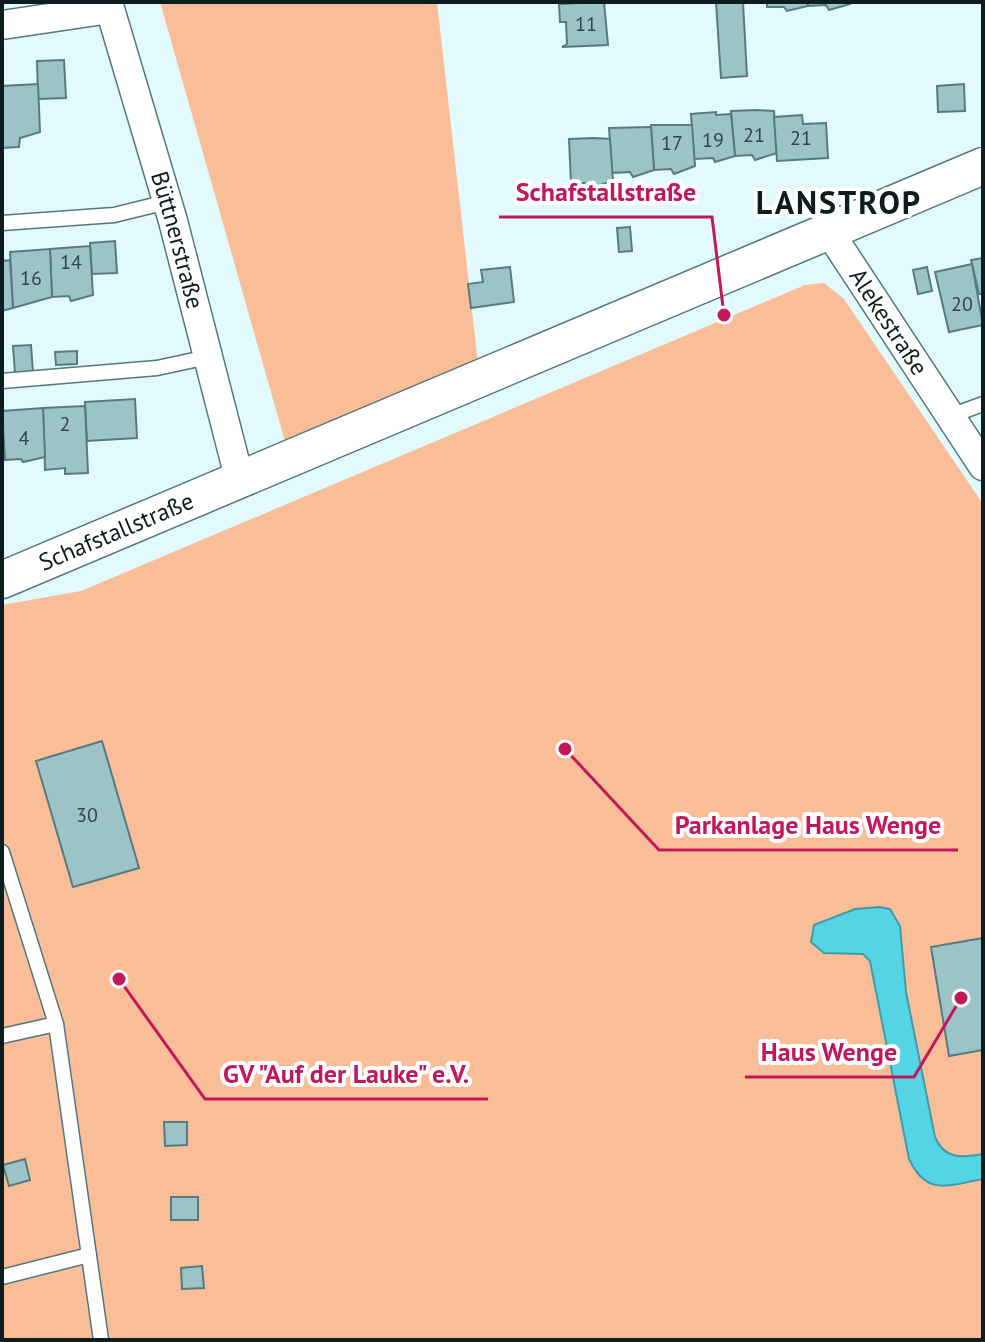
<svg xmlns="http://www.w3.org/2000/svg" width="985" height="1342" font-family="'PT Sans',sans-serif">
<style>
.green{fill:#f9be98}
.water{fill:#55d4e4;stroke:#3f9da9;stroke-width:2}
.building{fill:#9cc3c8;stroke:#567b80;stroke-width:2}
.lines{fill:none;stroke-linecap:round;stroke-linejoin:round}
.service-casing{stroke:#53787d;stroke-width:17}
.minor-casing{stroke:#53787d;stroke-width:31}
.tertiary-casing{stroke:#53787d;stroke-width:39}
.service{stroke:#fff;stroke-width:14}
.minor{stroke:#fff;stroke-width:28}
.tertiary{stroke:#fff;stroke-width:36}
.labels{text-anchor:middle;stroke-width:8;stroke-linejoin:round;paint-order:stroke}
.number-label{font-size:20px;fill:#314649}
.street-label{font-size:24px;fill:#0d1d1f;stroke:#fff}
.district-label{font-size:32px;font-weight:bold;letter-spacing:2px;fill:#0d1d1f;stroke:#fff}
.leader{fill:none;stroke:#c2185b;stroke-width:3}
.callout-dot{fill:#c2185b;stroke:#fff;stroke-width:3}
.callout-label{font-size:26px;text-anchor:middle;font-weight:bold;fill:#c2185b;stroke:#fff;stroke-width:8;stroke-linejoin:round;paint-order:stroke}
</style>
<rect width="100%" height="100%" fill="#e2fafe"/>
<g class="green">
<path d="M 160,2 L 437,2 L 479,372 L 290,459 Z"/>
<path d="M 824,283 L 844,299 L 983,504 L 983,1340 L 2,1340 L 2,605 L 81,591 L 805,285 Z"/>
</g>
<path class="water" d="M 879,907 L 890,909 L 900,926 L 906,992 L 935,1137 C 944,1159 961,1158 983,1154 L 983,1179 C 948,1185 927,1197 909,1159 L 870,961 L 863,954 L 824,953 L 811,942 L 814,925 L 855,909 Z"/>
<g class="building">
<path d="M 604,2 L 608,45 L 562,47 L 567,44 L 566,22 L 560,22 L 559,4 Z"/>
<path d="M 716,2 L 743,2 L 747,76 L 721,78 Z"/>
<path d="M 767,2 L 808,2 L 808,6 L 787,11 L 784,7 L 767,7 Z"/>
<path d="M 808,2 L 850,2 L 850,4 L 829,10 L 826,5 L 808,6 Z"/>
<path d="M 64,60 L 66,98 L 38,99 L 37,61 Z"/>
<path d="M 38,84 L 40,132 L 20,138 L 19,147 L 2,148 L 2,86 Z"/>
<path d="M 964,84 L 965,111 L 938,112 L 937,86 Z"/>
<path d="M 756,110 L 774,111 L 777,153 L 755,160 L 752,155 L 735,156 L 731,111 Z"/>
<path d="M 716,112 L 716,115 L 731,114 L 735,156 L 715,162 L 713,158 L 694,159 L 691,114 Z"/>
<path d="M 802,115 L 803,124 L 826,123 L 828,158 L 777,161 L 774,117 Z"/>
<path d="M 651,125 L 692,125 L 695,166 L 674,174 L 671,169 L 654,170 Z"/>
<path d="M 651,127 L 654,170 L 633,177 L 630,172 L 612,173 L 609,128 Z"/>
<path d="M 594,138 L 610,139 L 613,181 L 591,188 L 588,183 L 571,183 L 569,139 Z"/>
<path d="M 630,227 L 632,251 L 619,252 L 617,228 Z"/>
<path d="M 115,241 L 117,273 L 92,274 L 90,243 Z"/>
<path d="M 90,246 L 93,295 L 71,301 L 69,296 L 52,297 L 50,249 Z"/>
<path d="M 50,249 L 52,297 L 13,308 L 10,252 Z"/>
<path d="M 983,258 L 983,294 L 979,294 L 971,260 Z"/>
<path d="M 10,260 L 13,308 L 2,311 L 2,261 Z"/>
<path d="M 972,264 L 983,325 L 949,332 L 935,272 Z"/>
<path d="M 510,267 L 514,302 L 471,308 L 468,284 L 483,282 L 481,270 Z"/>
<path d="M 927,267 L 932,291 L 918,294 L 913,270 Z"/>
<path d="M 31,345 L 33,372 L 15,373 L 13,346 Z"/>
<path d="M 77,351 L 77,364 L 56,365 L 55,352 Z"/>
<path d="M 135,399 L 137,438 L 87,441 L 85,402 Z"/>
<path d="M 85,406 L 88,473 L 65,474 L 65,468 L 45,470 L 43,408 Z"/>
<path d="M 43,408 L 45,457 L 23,462 L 21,459 L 5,460 L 2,411 Z"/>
<path d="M 102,741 L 139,868 L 73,887 L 36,761 Z"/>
<path d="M 983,938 L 983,1050 L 949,1056 L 931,947 Z"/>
<path d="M 164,1122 L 187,1122 L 187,1145 L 165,1146 Z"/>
<path d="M 25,1159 L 30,1180 L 9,1186 L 3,1165 Z"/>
<rect x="171" y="1197" width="27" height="23"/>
<path d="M 202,1266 L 204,1288 L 182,1289 L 181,1268 Z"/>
</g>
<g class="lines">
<defs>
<g id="service">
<path d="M 2,223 L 114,215 L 167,202"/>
<path d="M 2,381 L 157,368 L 208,357"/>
<path d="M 950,416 L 983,404"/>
<path d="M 2,852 L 56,1024 L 101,1340"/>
<path d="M 2,1036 L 56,1024"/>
<path d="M 2,1277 L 89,1255"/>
</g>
<g id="minor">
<path id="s1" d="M 108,2 L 173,221 L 240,481"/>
<path d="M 2,25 L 110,9"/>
<path id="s2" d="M 828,230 L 983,466"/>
</g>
<g id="tertiary">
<path id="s3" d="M 2,580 L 983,166"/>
</g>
</defs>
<use href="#service" class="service-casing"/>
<use href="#minor" class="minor-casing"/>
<use href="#tertiary" class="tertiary-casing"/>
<use href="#service" class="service"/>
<use href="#minor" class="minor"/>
<use href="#tertiary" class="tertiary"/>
</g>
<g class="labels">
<g class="number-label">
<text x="586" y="31">11</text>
<text x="754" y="142">21</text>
<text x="801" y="145">21</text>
<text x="713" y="147">19</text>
<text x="672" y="150">17</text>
<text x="71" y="269">14</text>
<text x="31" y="285">16</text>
<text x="962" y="311">20</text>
<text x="65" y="431">2</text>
<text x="24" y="445">4</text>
<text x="87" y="822">30</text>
</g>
<g class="street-label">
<text dy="8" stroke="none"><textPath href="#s1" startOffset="248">Büttnerstraße</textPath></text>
<text dy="8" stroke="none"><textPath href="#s2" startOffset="110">Alekestraße</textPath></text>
<text dy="8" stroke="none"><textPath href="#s3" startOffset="124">Schafstallstraße</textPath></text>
</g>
<g class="district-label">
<text x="839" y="214">LANSTROP</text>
</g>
</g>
<path class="leader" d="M724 315L712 217H499M565 749L659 850H958M961 998L914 1077H745M119 979L205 1099H488"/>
<g class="callout-dot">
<circle cx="724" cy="315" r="8"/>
<circle cx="565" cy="749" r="8"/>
<circle cx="961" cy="998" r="8"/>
<circle cx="119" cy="979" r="8"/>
</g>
<g class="callout-label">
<text x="606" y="201">Schafstallstraße</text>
<text x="808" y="834">Parkanlage Haus Wenge</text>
<text x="829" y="1061">Haus Wenge</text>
<text x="346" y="1083">GV "Auf der Lauke" e.V.</text>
</g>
<rect width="985" height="1342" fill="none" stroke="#0d1d1f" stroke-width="8"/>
</svg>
